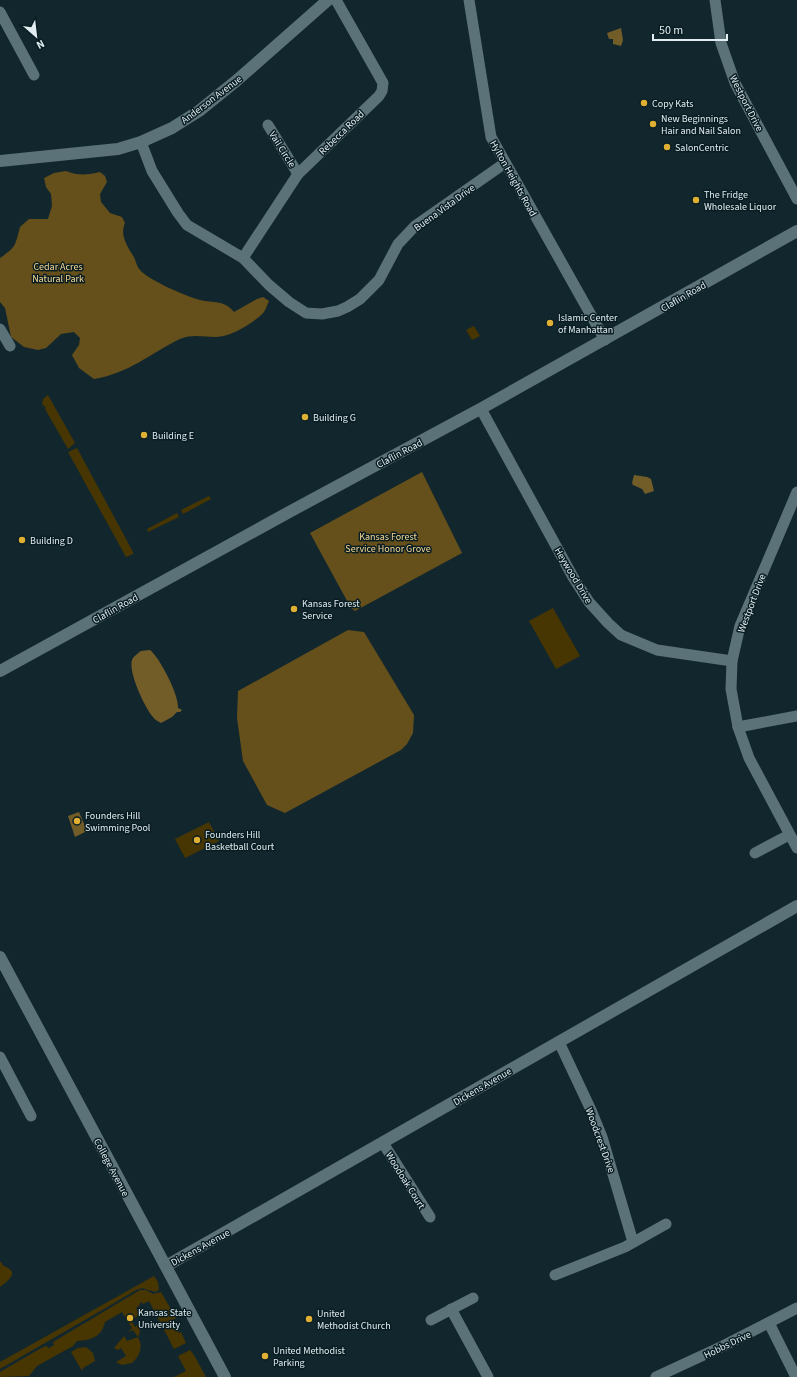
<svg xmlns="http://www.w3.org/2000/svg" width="797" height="1377" font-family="'Source Sans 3',sans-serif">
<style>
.green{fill:#473502}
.forest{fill:#654f1a}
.water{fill:#725c28}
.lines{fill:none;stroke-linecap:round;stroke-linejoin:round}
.minor{stroke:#5c7279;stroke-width:11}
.tertiary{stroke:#5c7279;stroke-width:12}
.secondary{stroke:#5c7279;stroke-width:12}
.poi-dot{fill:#e0b034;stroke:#091d23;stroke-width:1.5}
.labels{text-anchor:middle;stroke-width:3;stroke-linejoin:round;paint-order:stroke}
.street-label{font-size:10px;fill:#e1edf1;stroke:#091d23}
.poi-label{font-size:10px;fill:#e1edf1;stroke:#091d23;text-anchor:start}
.park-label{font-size:10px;fill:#f9da95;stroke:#091d23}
</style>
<rect width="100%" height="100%" fill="#12272d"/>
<g class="green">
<path d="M 474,326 L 480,336 L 472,340 L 466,330 Z"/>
<path d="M 48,395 L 75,443 L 68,449 L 45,409 L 46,408 L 42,404 L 43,399 Z"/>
<path d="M 77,448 L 133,552 L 133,554 L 126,557 L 68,452 Z"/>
<path d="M 209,496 L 211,499 L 183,514 L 181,510 Z"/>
<path d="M 177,513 L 179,517 L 148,532 L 147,529 Z"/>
<path d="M 553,608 L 580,656 L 556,669 L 529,621 Z"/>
<path d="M 209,822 L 219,841 L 185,858 L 175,839 Z"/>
<path d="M 0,1262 L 1,1262 C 3,1266 4,1266 8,1268 C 19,1274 5,1283 0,1287 Z"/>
<path d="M 154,1276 L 158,1282 L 159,1290 L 155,1292 L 142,1288 L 136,1290 L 104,1309 L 0,1369 L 0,1362 Z"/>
<path d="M 140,1290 L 146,1290 L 153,1294 L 161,1292 L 176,1318 L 173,1320 L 176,1325 L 178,1324 L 179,1326 L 176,1328 L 179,1333 L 181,1332 L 186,1343 L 174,1349 L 149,1301 L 143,1304 L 142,1302 L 139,1304 L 140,1305 L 136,1308 L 140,1315 L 131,1320 L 135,1327 L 138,1325 L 140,1331 L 138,1338 C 144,1346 139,1357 132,1363 L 122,1365 L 116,1362 L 126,1356 L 121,1348 L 118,1350 L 114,1348 L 124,1336 L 127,1341 L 138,1337 L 133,1330 L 128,1332 L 132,1328 L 122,1312 L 105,1322 C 102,1337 91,1340 77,1341 L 73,1346 L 37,1366 L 29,1376 L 0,1377 L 0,1372 L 43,1347 L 46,1346 L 49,1348 L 54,1345 L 53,1342 Z"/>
<path d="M 86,1347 L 93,1353 L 95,1361 L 83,1368 L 82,1371 L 71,1352 L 78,1348 Z"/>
<path d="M 190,1350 L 194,1355 L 206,1377 L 174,1377 L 186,1371 L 178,1356 Z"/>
</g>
<g class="forest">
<path d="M 66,171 C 78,176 88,175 100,172 L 105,176 L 107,182 L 100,194 L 101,202 L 110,213 L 122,217 L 125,223 C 120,234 126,244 132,254 C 136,259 136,266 140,270 C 148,280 188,297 200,300 C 213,303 225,300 234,312 L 257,299 L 263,297 L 269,301 C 267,305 266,309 264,312 C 254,323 231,337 216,337 C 204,337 192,334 180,339 C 149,354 130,373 94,379 L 79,368 L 72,355 L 79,345 L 80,338 L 74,332 L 61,334 L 46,348 L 38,350 L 24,347 L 11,337 L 5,308 L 0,302 L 0,258 C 16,247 15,246 20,227 L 29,219 L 48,219 L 52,206 L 51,194 L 46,187 L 44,178 L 54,173 Z"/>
<path d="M 422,472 L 462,553 L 355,611 L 351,608 L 310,533 Z"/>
<path d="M 348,630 L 364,632 L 414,715 L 413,733 L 407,744 L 401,750 L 285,813 L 267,805 L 243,761 L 237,718 L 238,691 Z"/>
</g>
<g class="water">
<path d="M 621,28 L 623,40 L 621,46 L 613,44 L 613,39 L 609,39 L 607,33 Z"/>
<path d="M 634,475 L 647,477 L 651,479 L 654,491 L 645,494 L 642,489 L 633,485 L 632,483 Z"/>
<path d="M 150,650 C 160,658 179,695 178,708 L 182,710 L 180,712 L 177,712 L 172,717 L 161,723 C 158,721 155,720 153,717 C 145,708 128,672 132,660 C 133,657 138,653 141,651 Z"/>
<path d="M 79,812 L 87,831 L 75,837 L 68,816 Z"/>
</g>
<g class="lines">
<g class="minor">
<path d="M 469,0 L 491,137 L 605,340"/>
<path d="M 715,0 L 721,43 L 735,83 L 797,199"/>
<path d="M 0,12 L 34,75"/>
<path d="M 268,125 L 298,174"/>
<path d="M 141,142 L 152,171 L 178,213 L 187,225 L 243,258 L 269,285 L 289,302 L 306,313 L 322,314 L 338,311 L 347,307 L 360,299 L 379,280 L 398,244 L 415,226 L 505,163"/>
<path d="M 243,258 L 298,174 L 379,96 L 382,91 L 383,83 L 336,0"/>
<path d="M 0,329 L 10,346"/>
<path d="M 481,409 L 573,577 L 589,602 L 608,623 L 621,635 L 657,650 L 732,661"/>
<path d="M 797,492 L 740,626 L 732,661 L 731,689 L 738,727 L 749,758 L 797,848"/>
<path d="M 738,727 L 797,716"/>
<path d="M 755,853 L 789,835"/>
<path d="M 559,1042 L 591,1110 L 602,1137 L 633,1242"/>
<path d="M 0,1057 L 31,1116"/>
<path d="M 383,1143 L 430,1217"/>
<path d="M 555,1275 L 625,1247 L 666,1224"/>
<path d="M 451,1309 L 488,1377"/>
<path d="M 431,1320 L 473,1298"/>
<path d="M 769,1323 L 796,1377"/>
<path d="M 656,1377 L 723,1346 L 797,1308"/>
</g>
<g class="tertiary">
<path d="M 0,671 L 291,511 L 482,408 L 797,231"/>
<path d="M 0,957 L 225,1377"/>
<path d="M 166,1266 L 797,906"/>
</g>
<path class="secondary" d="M 0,161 L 118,149 L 141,142 L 172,128 L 199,111 L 236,81 L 328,0"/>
</g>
<g class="poi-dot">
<circle cx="644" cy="103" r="4"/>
<circle cx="653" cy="124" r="4"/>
<circle cx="667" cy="147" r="4"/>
<circle cx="696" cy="200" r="4"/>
<circle cx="550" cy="323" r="4"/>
<circle cx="305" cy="417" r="4"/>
<circle cx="144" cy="435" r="4"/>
<circle cx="22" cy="540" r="4"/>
<circle cx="294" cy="609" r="4"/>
<circle cx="77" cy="821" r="4"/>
<circle cx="197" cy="840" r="4"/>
<circle cx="130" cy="1318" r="4"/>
<circle cx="309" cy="1319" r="4"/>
<circle cx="265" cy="1356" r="4"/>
</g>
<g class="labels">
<g class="street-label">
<text transform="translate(211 99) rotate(-37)" y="4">Anderson Avenue</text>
<text transform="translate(747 103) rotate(63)" y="4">Westport Drive</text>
<text transform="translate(341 132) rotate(-44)" y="4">Rebecca Road</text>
<text transform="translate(283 149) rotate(58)" y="4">Vail Circle</text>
<text transform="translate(514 178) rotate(61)" y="4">Hylton Heights Road</text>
<text transform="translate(444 207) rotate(-36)" y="4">Buena Vista Drive</text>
<text transform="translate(683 296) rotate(-30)" y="4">Claflin Road</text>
<text transform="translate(399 453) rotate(-28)" y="4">Claflin Road</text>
<text transform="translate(574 575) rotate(59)" y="4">Heywood Drive</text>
<text transform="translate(751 603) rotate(-69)" y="4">Westport Drive</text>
<text transform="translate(115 608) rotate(-29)" y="4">Claflin Road</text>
<text transform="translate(482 1086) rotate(-30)" y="4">Dickens Avenue</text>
<text transform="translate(601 1140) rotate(70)" y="4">Woodcrest Drive</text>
<text transform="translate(112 1167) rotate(62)" y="4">College Avenue</text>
<text transform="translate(406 1180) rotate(58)" y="4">Woodoak Court</text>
<text transform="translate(200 1247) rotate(-29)" y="4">Dickens Avenue</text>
<text transform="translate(727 1344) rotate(-26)" y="4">Hobbs Drive</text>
</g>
<g class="poi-label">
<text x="652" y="107">Copy Kats</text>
<text x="661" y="122">New Beginnings<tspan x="661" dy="12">Hair and Nail Salon</tspan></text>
<text x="675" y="151">SalonCentric</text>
<text x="704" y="198">The Fridge<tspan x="704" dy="12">Wholesale Liquor</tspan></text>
<text x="558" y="321">Islamic Center<tspan x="558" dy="12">of Manhattan</tspan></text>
<text x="313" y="421">Building G</text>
<text x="152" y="439">Building E</text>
<text x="30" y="544">Building D</text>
<text x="302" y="607">Kansas Forest<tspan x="302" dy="12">Service</tspan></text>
<text x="85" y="819">Founders Hill<tspan x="85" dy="12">Swimming Pool</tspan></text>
<text x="205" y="838">Founders Hill<tspan x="205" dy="12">Basketball Court</tspan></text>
<text x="138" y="1316">Kansas State<tspan x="138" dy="12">University</tspan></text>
<text x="317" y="1317">United<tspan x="317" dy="12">Methodist Church</tspan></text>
<text x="273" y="1354">United Methodist<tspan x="273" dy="12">Parking</tspan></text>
</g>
<g class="park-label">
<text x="58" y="270">Cedar Acres<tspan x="58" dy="12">Natural Park</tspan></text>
<text x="388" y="540">Kansas Forest<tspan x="388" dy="12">Service Honor Grove</tspan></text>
</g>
</g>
<g transform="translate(36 36) rotate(152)" stroke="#091d23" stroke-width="3" paint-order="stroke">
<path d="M0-3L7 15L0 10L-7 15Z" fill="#e1edf1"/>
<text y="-6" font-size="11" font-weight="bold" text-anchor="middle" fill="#e1edf1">N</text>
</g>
<path d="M653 34v6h74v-6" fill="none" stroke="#e1edf1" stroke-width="2"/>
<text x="659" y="34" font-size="12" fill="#e1edf1" stroke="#091d23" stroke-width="3" paint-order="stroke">50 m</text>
</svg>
